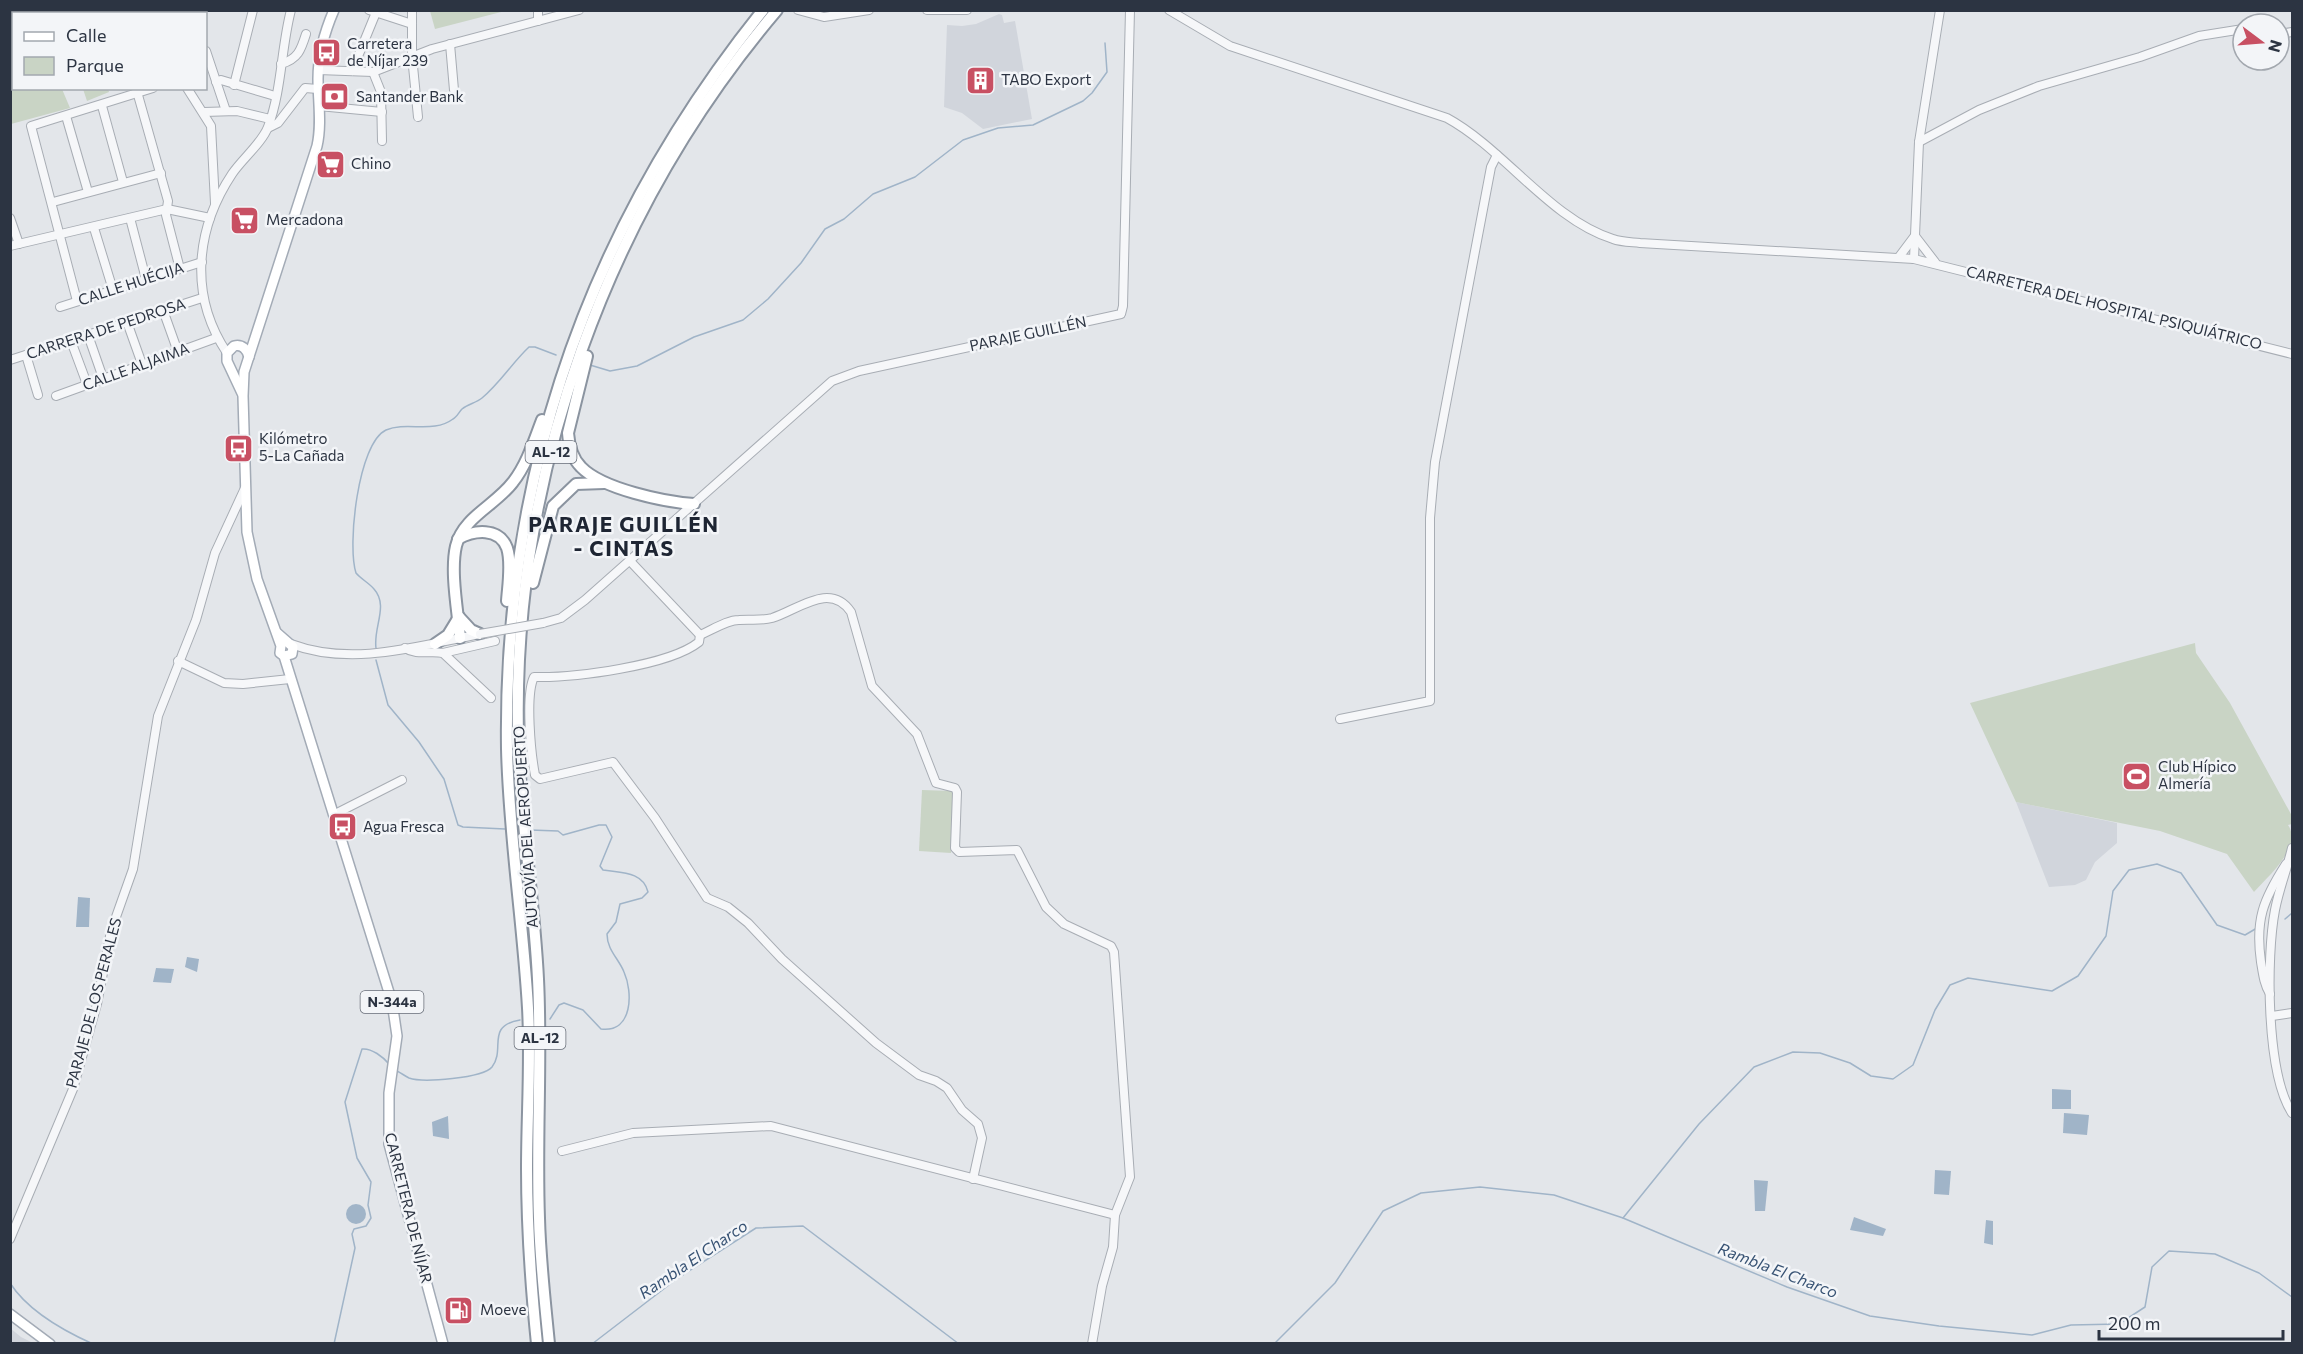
<svg xmlns="http://www.w3.org/2000/svg" width="2303" height="1354" font-family="Commissioner,sans-serif">
<style>
.built{fill:#d1d5dc}
.green{fill:#c9d4c5}
.water{fill:#a0b4c8}
.lines{fill:none;stroke-linecap:round;stroke-linejoin:round}
.stream{stroke:#a0b4c8;stroke-width:1.5}
.minor-casing{stroke:#a8adb4;stroke-width:10}
.major-casing{stroke:#a3abb6;stroke-width:12}
.highway-casing{stroke:#8b94a0;stroke-width:14}
.minor{stroke:#f6f7f9;stroke-width:8}
.major{stroke:#fff;stroke-width:9}
.highway{stroke:#fff;stroke-width:10}
.minor-bridge-casing{stroke:#a8adb4;stroke-width:10;stroke-linecap:butt}
.minor-bridge{stroke:#f6f7f9;stroke-width:8}
.labels{text-anchor:middle;stroke-width:5;stroke-linejoin:round;paint-order:stroke}
.shield{fill:#f3f5f8;stroke:#686e79;stroke-width:1.5}
.shield-label{font-size:14px;font-weight:bold;fill:#2c3442}
.poi-label{font-size:15px;fill:#2c3442;stroke:#f3f5f8;text-anchor:start}
.street-label{font-size:15px;fill:#2c3442;stroke:#f3f5f8}
.water-label{font-size:16px;font-style:italic;fill:#385374;stroke:#f3f5f8}
.district-label{font-size:21px;font-weight:bold;letter-spacing:1.5px;fill:#1e2533;stroke:#f3f5f8}
</style>
<rect width="100%" height="100%" fill="#e3e6ea"/>
<g class="built">
<path d="M 999,14 L 1002,15 L 1004,23 L 1015,21 L 1032,119 L 983,129 L 962,113 L 944,107 L 947,25 L 962,26 L 976,24 Z"/>
<path d="M 2016,802 L 2117,823 L 2117,843 L 2095,862 L 2086,880 L 2075,885 L 2049,887 Z"/>
<path d="M 10,1328 L 21,1337 L 33,1343 L 11,1343 Z"/>
</g>
<g class="green">
<path d="M 430,11 L 430,10 L 505,11 L 435,29 Z"/>
<path d="M 13,79 L 14,88 L 62,89 L 70,108 L 11,124 L 11,80 Z"/>
<path d="M 83,89 L 108,89 L 109,92 L 87,101 Z"/>
<path d="M 2195,643 L 2196,653 L 2230,703 L 2292,816 L 2292,824 L 2288,825 C 2303,847 2268,876 2254,892 L 2227,854 L 2160,831 L 2016,802 L 1970,703 Z"/>
<path d="M 922,790 L 953,791 L 951,853 L 919,851 Z"/>
</g>
<g class="water">
<path d="M 78,897 L 90,898 L 89,927 L 76,927 Z"/>
<path d="M 187,957 L 199,959 L 197,972 L 185,967 Z"/>
<path d="M 156,968 L 174,969 L 171,983 L 153,982 Z"/>
<path d="M 2052,1089 L 2071,1090 L 2071,1109 L 2052,1109 Z"/>
<path d="M 2064,1113 L 2089,1115 L 2087,1135 L 2063,1133 Z"/>
<path d="M 448,1116 L 449,1139 L 433,1136 L 432,1122 Z"/>
<path d="M 1935,1170 L 1951,1171 L 1949,1195 L 1934,1194 Z"/>
<path d="M 1754,1180 L 1768,1181 L 1765,1211 L 1755,1211 Z"/>
<circle cx="356" cy="1214" r="10"/>
<path d="M 1854,1217 L 1886,1229 L 1883,1236 L 1850,1230 Z"/>
<path d="M 1986,1220 L 1993,1221 L 1993,1245 L 1984,1243 Z"/>
</g>
<g class="lines">
<g class="stream">
<path d="M 590,365 L 610,371 L 637,366 L 694,337 L 743,320 L 768,299 L 801,263 L 825,229 L 844,219 L 873,194 L 915,177 L 963,140 L 998,128 L 1033,125 L 1083,101 L 1092,93 L 1107,72 L 1105,43"/>
<path d="M 376,648 C 373,627 389,606 374,589 C 369,583 361,579 356,573 C 347,546 358,443 386,430 C 407,421 433,434 453,419 C 457,417 459,412 462,409 C 468,404 476,403 482,398 C 500,383 512,363 529,347 L 535,347 L 556,355"/>
<path d="M 376,660 L 388,705 L 419,742 L 444,779 L 458,825 L 463,827 L 505,829"/>
<path d="M 530,830 L 558,831 L 563,835 L 599,825 L 606,825 L 612,837 L 600,866 L 603,870 C 620,873 643,871 648,892 L 642,898 L 620,904 L 616,922 L 607,934 C 607,950 619,959 624,972 C 633,992 633,1033 601,1029 L 583,1010 L 564,1003 L 559,1005 L 550,1019"/>
<path d="M 2285,919 L 2292,913"/>
<path d="M 397,1071 C 401,1073 405,1076 409,1078 C 423,1083 483,1078 492,1067 C 506,1049 485,1026 520,1020"/>
<path d="M 1623,1218 L 1699,1124 L 1754,1067 L 1793,1052 L 1820,1053 L 1850,1063 L 1871,1076 L 1893,1079 L 1913,1065 L 1935,1010 L 1950,985 L 1968,978 L 2052,991 L 2078,976 L 2106,936 L 2113,891 L 2129,870 L 2157,864 L 2181,873 L 2217,925 L 2245,935 L 2257,928"/>
<path d="M 10,1283 C 28,1311 64,1331 93,1344"/>
<path d="M 334,1344 L 355,1248 L 352,1234 L 354,1229 L 366,1226 L 371,1218 L 368,1205 L 371,1182 L 357,1158 L 345,1102 L 362,1049 C 372,1048 383,1057 389,1064"/>
<path d="M 592,1344 L 678,1278 L 756,1228 L 803,1226 L 959,1344"/>
<path d="M 1274,1344 L 1335,1283 L 1383,1211 L 1421,1193 L 1480,1187 L 1554,1195 L 1623,1218 L 1787,1287 L 1870,1316 L 1939,1326 L 2032,1335 L 2071,1325 L 2119,1324 L 2145,1307 L 2152,1267 L 2169,1251 L 2215,1254 L 2259,1273 L 2292,1297"/>
</g>
<defs>
<g id="minor">
<path d="M 155,10 L 156,14"/>
<path d="M 192,10 L 193,14"/>
<path d="M 369,10 L 412,24"/>
<path d="M 412,10 L 412,56 L 418,117"/>
<path d="M 798,10 L 824,17 L 869,10"/>
<path d="M 927,10 L 967,10"/>
<path d="M 1169,10 L 1230,46 L 1447,118 C 1504,149 1551,220 1613,239 C 1621,242 1631,242 1640,243 L 1914,259 L 2292,354"/>
<path d="M 538,21 L 538,10"/>
<path d="M 2279,34 L 2292,32"/>
<path d="M 450,44 L 454,90"/>
<path d="M 206,51 L 226,111"/>
<path d="M 281,64 C 298,59 301,50 306,34"/>
<path d="M 318,70 L 373,72 L 432,49 L 579,10"/>
<path d="M 352,71 L 377,10"/>
<path d="M 373,72 L 381,92 L 382,141"/>
<path d="M 10,75 L 14,73"/>
<path d="M 216,82 L 221,80 L 275,96"/>
<path d="M 234,85 L 253,10"/>
<path d="M 136,88 L 168,201 L 166,215 L 180,269"/>
<path d="M 187,88 L 211,126 L 215,203"/>
<path d="M 102,106 L 123,182"/>
<path d="M 319,106 L 382,112"/>
<path d="M 204,112 L 237,111 L 270,119"/>
<path d="M 66,116 L 88,192"/>
<path d="M 268,128 L 278,123 L 305,88 L 318,89"/>
<path d="M 1919,142 L 1979,110 L 2039,86 L 2140,57 L 2199,36 L 2243,29"/>
<path d="M 53,202 L 161,173"/>
<path d="M 10,218 L 19,244"/>
<path d="M 130,218 L 146,279"/>
<path d="M 94,228 L 113,290"/>
<path d="M 1915,236 L 1935,262"/>
<path d="M 10,246 L 167,209 L 210,218"/>
<path d="M 1899,257 L 1914,237"/>
<path d="M 1914,259 L 1919,142 L 1940,10"/>
<path d="M 77,301 L 31,126 L 153,88"/>
<path d="M 60,307 L 202,262"/>
<path d="M 163,310 L 178,352"/>
<path d="M 127,322 L 142,364"/>
<path d="M 88,335 L 103,378"/>
<path d="M 71,341 L 87,384"/>
<path d="M 227,353 C 189,296 195,230 232,174 C 242,159 262,143 268,127 C 282,90 281,48 291,10"/>
<path d="M 26,355 L 38,395"/>
<path d="M 10,360 L 202,298"/>
<path d="M 56,396 L 216,338"/>
<path d="M 630,561 L 700,635 C 712,630 727,620 739,620 C 750,619 761,621 772,618 C 798,610 830,581 851,612 L 872,686 L 917,734 L 936,783 L 955,788 L 957,792 L 955,848 L 959,852 L 1017,850 L 1046,907 L 1064,924 L 1111,946 L 1114,952 L 1130,1177 L 1115,1215 L 1113,1247 L 1102,1286 L 1092,1344"/>
<path d="M 543,623 L 561,618 L 585,600 L 832,381 L 859,371 L 1121,314 L 1123,306 L 1130,10"/>
<path d="M 700,635 L 699,642 C 669,666 573,678 534,677 C 525,695 531,754 535,775 L 540,779 L 613,762 L 655,818 L 707,898 L 728,907 L 748,923 L 782,959 L 876,1043 L 919,1075 L 936,1081 L 947,1088 L 962,1110 L 978,1124 L 982,1138 L 973,1179"/>
<path d="M 291,644 C 352,667 418,646 480,634"/>
<path d="M 405,648 C 417,656 430,650 443,653 L 491,698"/>
<path d="M 443,653 L 495,641"/>
<path d="M 178,661 L 224,683 L 243,684 L 290,679"/>
<path d="M 1340,719 L 1430,701 L 1430,518 L 1435,462 L 1491,167 L 1497,155"/>
<path d="M 333,815 L 402,780"/>
<path d="M 2292,848 C 2287,869 2279,889 2275,910 C 2266,957 2266,1073 2292,1113"/>
<path d="M 2270,994 C 2264,984 2263,974 2261,962 C 2255,920 2263,900 2286,864"/>
<path d="M 2272,1016 L 2292,1013"/>
<path d="M 562,1151 L 633,1133 L 771,1126 L 1115,1215"/>
<path d="M 10,1239 L 73,1089 L 97,1004 L 111,931 L 133,869 L 158,716 L 196,620 L 215,553 L 245,488"/>
</g>
<g id="major">
<path d="M 334,10 C 324,33 318,54 318,79 C 318,101 322,124 317,146 L 244,372 L 243,396 L 247,532 L 257,579 L 281,646 L 280,653 L 284,656 L 392,1002 L 397,1036 L 389,1093 L 389,1144 L 443,1344"/>
<path d="M 242,393 L 227,361 L 227,353 L 234,346 C 242,344 247,349 249,357"/>
<path d="M 277,633 L 293,647 L 292,654 L 284,656"/>
<path d="M 10,1314 L 50,1344"/>
</g>
<g id="highway">
<path d="M 587,356 L 568,433 C 569,446 572,458 581,467 C 602,489 665,502 694,504"/>
<path d="M 458,539 C 474,530 499,527 507,548 C 512,563 508,586 507,601"/>
<path d="M 533,583 L 553,506 L 576,484 L 604,483"/>
<path d="M 459,617 L 471,630 L 480,634"/>
<path d="M 460,638 C 458,612 450,572 456,546 C 463,517 496,505 513,482 C 527,464 534,441 542,420"/>
<path d="M 435,644 L 448,635 L 459,617"/>
<path d="M 537,1344 C 531,1285 527,1227 527,1169 C 527,1115 531,1061 528,1008 C 523,921 509,836 507,749 C 503,472 589,227 763,10"/>
<path d="M 549,1344 C 545,1302 540,1260 539,1218 C 536,1138 542,1059 538,979 C 534,897 520,817 518,735 C 512,474 608,209 777,10"/>
</g>
</defs>
<use href="#minor" class="minor-casing"/>
<use href="#major" class="major-casing"/>
<use href="#highway" class="highway-casing"/>
<use href="#minor" class="minor"/>
<use href="#major" class="major"/>
<use href="#highway" class="highway"/>
<defs>
<path id="minor-bridge" d="M 480,634 L 543,623"/>
</defs>
<use href="#minor-bridge" class="minor-bridge-casing"/>
<use href="#minor-bridge" class="minor-bridge"/>
</g>
<defs>
<symbol id="bus-square" viewBox="-11 -11 22 22"><rect x="-9" y="-9" width="18" height="18" rx="4" fill="#c85063" stroke="#f3f5f8"/><path d="M-5-6H5V4H4V6H2V4H-2V6H-4V4H-5ZM-3.5-4V0h7V-4ZM-3.5 1.2v1.5H-2V1.2ZM2 1.2v1.5H3.5V1.2Z" fill="#fff"/></symbol>
<symbol id="building-square" viewBox="-11 -11 22 22"><rect x="-9" y="-9" width="18" height="18" rx="4" fill="#c85063" stroke="#f3f5f8"/><path d="M-4-6H4V6H1V3H-1V6H-4ZM-2.5-4.3h1.7v1.8h-1.7ZM.8-4.3h1.7v1.8H.8ZM-2.5-1h1.7V.8h-1.7ZM.8-1h1.7V.8H.8Z" fill="#fff"/></symbol>
<symbol id="bank-square" viewBox="-11 -11 22 22"><rect x="-9" y="-9" width="18" height="18" rx="4" fill="#c85063" stroke="#f3f5f8"/><path d="M-6-4H6V4H-6ZM0-2.3a2.3 2.3 0 1 0 0 4.6a2.3 2.3 0 1 0 0-4.6Z" fill="#fff"/></symbol>
<symbol id="supermarket-square" viewBox="-11 -11 22 22"><rect x="-9" y="-9" width="18" height="18" rx="4" fill="#c85063" stroke="#f3f5f8"/><path d="M-6-5.5h2.5l.6 2H6L4.5 2H-2.5L-4.4-4H-6ZM-1.5 3.2a1.3 1.3 0 1 0 .1 0ZM3 3.2a1.3 1.3 0 1 0 .1 0Z" fill="#fff"/></symbol>
<symbol id="stadium-square" viewBox="-11 -11 22 22"><rect x="-9" y="-9" width="18" height="18" rx="4" fill="#c85063" stroke="#f3f5f8"/><path d="M0-5a6.5 5 0 1 0 0 10a6.5 5 0 1 0 0-10ZM-3.5-1.8h7v3.6h-7Z" fill="#fff"/></symbol>
<symbol id="fuel-square" viewBox="-11 -11 22 22"><rect x="-9" y="-9" width="18" height="18" rx="4" fill="#c85063" stroke="#f3f5f8"/><path d="M-5.5-6h7V0h2V4h1.3V-2.5L3-4.5l.8-.8L6-3V5H2.5V1h-1V6h-7ZM-4.2-4.7v3.2H.2V-4.7Z" fill="#fff"/></symbol>
</defs>
<g fill-rule="evenodd">
<use href="#bus-square" x="310" y="36" width="33" height="33"/>
<use href="#building-square" x="964" y="64" width="33" height="33"/>
<use href="#bank-square" x="318" y="80" width="33" height="33"/>
<use href="#supermarket-square" x="314" y="148" width="33" height="33"/>
<use href="#supermarket-square" x="228" y="204" width="33" height="33"/>
<use href="#bus-square" x="222" y="432" width="33" height="33"/>
<use href="#stadium-square" x="2120" y="760" width="33" height="33"/>
<use href="#bus-square" x="326" y="810" width="33" height="33"/>
<use href="#fuel-square" x="442" y="1294" width="33" height="33"/>
</g>
<g class="labels">
<g class="shield">
<rect x="525.5" y="441" width="51" height="22" rx="4.5"/>
<rect x="360.5" y="991" width="63" height="22" rx="4.5"/>
<rect x="514.5" y="1027" width="51" height="22" rx="4.5"/>
</g>
<g class="shield-label">
<text x="551" y="457">AL-12</text>
<text x="392" y="1007">N-344a</text>
<text x="540" y="1043">AL-12</text>
</g>
<g class="poi-label">
<text x="347" y="49">Carretera<tspan x="347" dy="17">de Níjar 239</tspan></text>
<text x="1001" y="85">TABO Export</text>
<text x="356" y="102">Santander Bank</text>
<text x="351" y="169">Chino</text>
<text x="266" y="225">Mercadona</text>
<text x="259" y="444">Kilómetro<tspan x="259" dy="17">5-La Cañada</tspan></text>
<text x="2158" y="772">Club Hípico<tspan x="2158" dy="17">Almería</tspan></text>
<text x="363" y="832">Agua Fresca</text>
<text x="480" y="1315">Moeve</text>
</g>
<g class="street-label">
<text transform="translate(131 284) rotate(-18)" y="5">CALLE HUÉCIJA</text>
<text transform="translate(2114 308) rotate(14)" y="5">CARRETERA DEL HOSPITAL PSIQUIÁTRICO</text>
<text transform="translate(106 329) rotate(-18)" y="5">CARRERA DE PEDROSA</text>
<text transform="translate(1028 334) rotate(-12)" y="5">PARAJE GUILLÉN</text>
<text transform="translate(136 367) rotate(-20)" y="5">CALLE ALJAIMA</text>
<text transform="translate(526 827) rotate(-94)" y="5">AUTOVÍA DEL AEROPUERTO</text>
<text transform="translate(94 1003) rotate(-75)" y="5">PARAJE DE LOS PERALES</text>
<text transform="translate(408 1208) rotate(76)" y="5">CARRETERA DE NÍJAR</text>
</g>
<g class="water-label">
<text transform="translate(693 1259) rotate(-34)" y="6">Rambla El Charco</text>
<text transform="translate(1778 1270) rotate(21)" y="6">Rambla El Charco</text>
</g>
<g class="district-label">
<text x="624" y="532">PARAJE GUILLÉN<tspan x="624" dy="24">- CINTAS</tspan></text>
</g>
</g>
<rect width="2303" height="1354" fill="none" stroke="#2c3442" stroke-width="24"/>
<rect x="12" y="12" width="195" height="78" fill="#f3f5f8" stroke="#a3a8af" stroke-width="1.5"/>
<rect x="24" y="32" width="30" height="9" fill="#ffffff" stroke="#a3a8af" stroke-width="1.5"/>
<text x="66" y="42" font-size="18" fill="#2c3442">Calle</text>
<rect x="24" y="57" width="30" height="18" fill="#c9d4c5" stroke="#a3a8af" stroke-width="1.5"/>
<text x="66" y="72" font-size="18" fill="#2c3442">Parque</text>
<g transform="translate(2261 42) rotate(106)"><circle r="28" fill="#f3f5f8" stroke="#a3a8af" stroke-width="1.5"/>
<path d="M0-4.5L10 22L0 15L-10 22Z" fill="#c85063"/>
<text y="-9" font-size="16" font-weight="bold" text-anchor="middle" fill="#2c3442">N</text>
</g>
<path d="M2099 1330v9h184v-9" fill="none" stroke="#2c3442" stroke-width="3"/>
<text x="2108" y="1330" font-size="18" fill="#2c3442" stroke="#f3f5f8" stroke-width="4.5" paint-order="stroke">200 m</text>
</svg>
